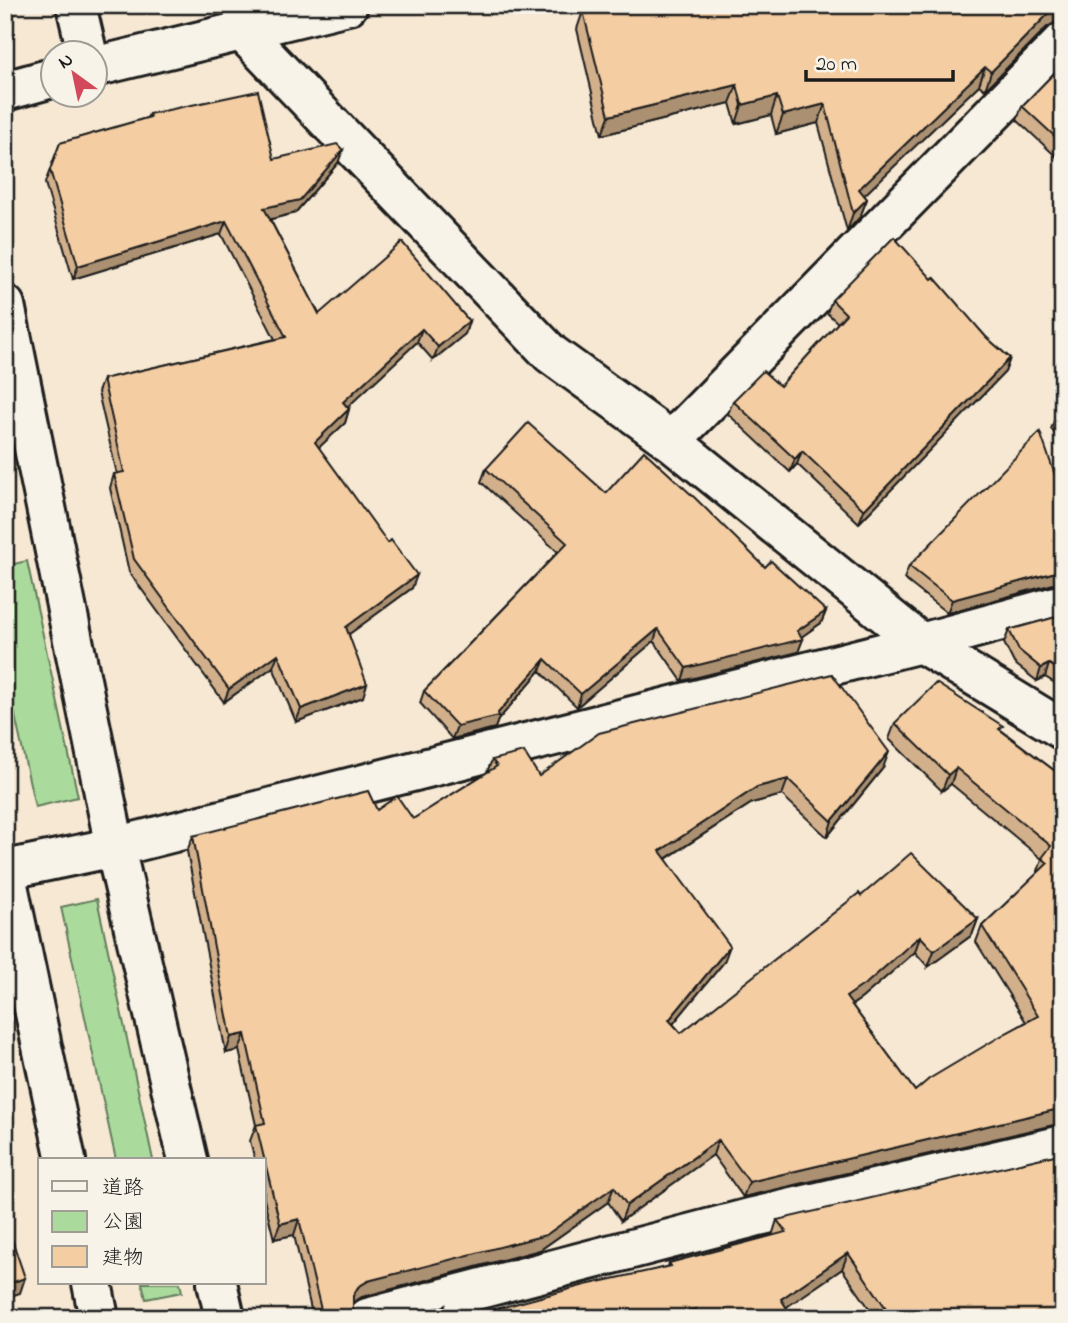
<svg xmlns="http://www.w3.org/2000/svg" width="1068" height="1323" font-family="'Indie Flower','Klee One',sans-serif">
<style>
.green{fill:#aadb9c;stroke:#637c5c;stroke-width:2}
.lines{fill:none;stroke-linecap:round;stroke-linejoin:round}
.street-casing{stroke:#1c1c1c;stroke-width:44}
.secondary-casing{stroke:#1c1c1c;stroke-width:44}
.street{stroke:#f7f3e8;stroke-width:38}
.secondary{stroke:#f7f3e8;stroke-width:38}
.wall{fill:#d2b08c;stroke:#1c1c1c;stroke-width:2}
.shaded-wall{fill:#ab9072;stroke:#1c1c1c;stroke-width:2}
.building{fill:#f4cda3;stroke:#1c1c1c;stroke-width:2}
</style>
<rect width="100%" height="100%" fill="#f6e8d3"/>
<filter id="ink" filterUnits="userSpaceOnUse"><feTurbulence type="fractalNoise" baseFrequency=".0143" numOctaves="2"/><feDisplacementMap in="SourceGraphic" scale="14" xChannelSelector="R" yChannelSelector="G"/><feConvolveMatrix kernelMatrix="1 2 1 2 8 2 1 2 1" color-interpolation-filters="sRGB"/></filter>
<g filter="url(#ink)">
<g class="green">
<path d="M 27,561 L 78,797 L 35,807 L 5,670 L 5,566 Z"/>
<path d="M 97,899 L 153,1160 L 116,1160 L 61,907 Z"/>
<path d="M 142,1283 L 180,1283 L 182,1292 L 146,1299 Z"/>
</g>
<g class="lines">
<defs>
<g id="street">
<path d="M 76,5 L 87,52"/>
<path d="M 241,30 L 551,354 L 671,441 L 921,643 L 1063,730"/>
<path d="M 671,441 L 1063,42"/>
<path d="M 5,870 L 115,847 L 921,643 L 1063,604"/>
<path d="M 368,1318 L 754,1217 L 1063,1145"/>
</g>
<g id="secondary">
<path d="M 94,67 L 348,5"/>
<path d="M 5,91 L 52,78"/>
<path d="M 5,305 L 115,847 L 188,1160"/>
<path d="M 5,871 L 66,1160"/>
<path d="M 92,1283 L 99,1318"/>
<path d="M 217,1283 L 225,1318"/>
</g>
</defs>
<use href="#street" class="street-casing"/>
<use href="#secondary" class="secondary-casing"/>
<use href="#street" class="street"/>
<use href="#secondary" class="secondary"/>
</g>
<g class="wall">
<path d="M 1063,5 L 1063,21 L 1058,21 L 1047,27 L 985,90 L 979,85 L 864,195 L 867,199 L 860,217 L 847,231 L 818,123 L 776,134 L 771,115 L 736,124 L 730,103 L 602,135 L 577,29 L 583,11 Z"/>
<path d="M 1063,64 L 1063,163 L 1017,120 L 1022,106 Z"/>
<path d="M 149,114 L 274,159 L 338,163 L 295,213 L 270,219 L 319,314 L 469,321 L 465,334 L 433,360 L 417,342 L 347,407 L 349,409 L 345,423 L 318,448 L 412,588 L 349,634 L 363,697 L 296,722 L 273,667 L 224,702 L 129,572 L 110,488 L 114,474 L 117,474 L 98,392 L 103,379 L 275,339 L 221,234 L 73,279 L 45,183 L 60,143 L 147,118 Z"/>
<path d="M 932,279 L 986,337 L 1010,358 L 1005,372 L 859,523 L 797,464 L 790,472 L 728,414 L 733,401 L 780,386 L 838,323 L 827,313 L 832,300 Z"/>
<path d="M 1063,409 L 1063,443 L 1051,429 L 1056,416 Z"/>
<path d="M 486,469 L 606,493 L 765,567 L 826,611 L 821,623 L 801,637 L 803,639 L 798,652 L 682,681 L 654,641 L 577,707 L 540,671 L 498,720 L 495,728 L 452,739 L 420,703 L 424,691 L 558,552 L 481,482 Z"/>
<path d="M 909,566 L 1057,583 L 947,613 L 904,579 Z"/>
<path d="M 1063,615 L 1063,688 L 1045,677 L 1037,681 L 1014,663 L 1004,643 L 1009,630 Z"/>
<path d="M 895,723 L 1001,730 L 1063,777 L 1063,1124 L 1058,1124 L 743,1197 L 713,1155 L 621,1221 L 608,1202 L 540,1250 L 362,1297 L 353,1303 L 353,1309 L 358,1318 L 313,1318 L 294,1235 L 274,1239 L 264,1199 L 264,1160 L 255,1160 L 250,1141 L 256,1125 L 239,1050 L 226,1053 L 187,851 L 193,836 L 377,810 L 413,819 L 487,772 L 492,760 L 539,776 L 883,768 L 827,837 L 782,795 L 752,803 L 666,859 L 724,962 L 673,1024 L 681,1033 L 861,896 L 978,919 L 972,935 L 928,967 L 915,952 L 862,998 L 852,1005 L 915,1091 L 1026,1022 L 976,942 L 982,926 L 1037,874 L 1042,859 L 951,784 L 942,791 L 889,739 Z"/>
<path d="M 777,1220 L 1063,1318 L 876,1318 L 842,1269 L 786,1307 L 793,1318 L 463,1318 L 668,1267 L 669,1263 L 772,1236 Z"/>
</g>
<g class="shaded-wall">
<path d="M 1060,5 L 1063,5 L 1063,21 L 1058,21 L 1047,27 L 985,90 L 991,72 L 1054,8 Z"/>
<path d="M 985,67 L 979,85 L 852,207 L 859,189 Z"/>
<path d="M 737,85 L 730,103 L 602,135 L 609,116 Z"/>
<path d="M 777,96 L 771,115 L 736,124 L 742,105 Z"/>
<path d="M 825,104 L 818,123 L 776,134 L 783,115 Z"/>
<path d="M 343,150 L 338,163 L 295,213 L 260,222 L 264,208 Z"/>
<path d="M 867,199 L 860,217 L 847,231 L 853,213 Z"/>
<path d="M 226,221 L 221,234 L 73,279 L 78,266 Z"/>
<path d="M 469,321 L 465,334 L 433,360 L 438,347 Z"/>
<path d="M 422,329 L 417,342 L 338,416 L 343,402 Z"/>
<path d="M 1010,358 L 1005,372 L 859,523 L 864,510 Z"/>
<path d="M 349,409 L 345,423 L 310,456 L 315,442 Z"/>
<path d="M 802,451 L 797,464 L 790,472 L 795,459 Z"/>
<path d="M 1063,570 L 1063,583 L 1057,583 L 947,613 L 952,600 Z"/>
<path d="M 417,575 L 412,588 L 341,640 L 346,627 Z"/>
<path d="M 826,611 L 821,623 L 797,640 L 803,639 L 798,652 L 682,681 L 686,668 L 797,631 Z"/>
<path d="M 658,629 L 654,641 L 577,707 L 581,694 Z"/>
<path d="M 278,654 L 273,667 L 224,702 L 229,689 Z"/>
<path d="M 545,659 L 540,671 L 498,720 L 495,728 L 452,739 L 457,726 L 498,713 Z"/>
<path d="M 1049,664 L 1045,677 L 1037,681 L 1041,668 Z"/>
<path d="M 367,684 L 363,697 L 296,722 L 301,709 Z"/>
<path d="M 889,752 L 883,768 L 827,837 L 832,821 Z"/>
<path d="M 956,768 L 951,784 L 942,791 L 948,775 Z"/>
<path d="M 788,779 L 782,795 L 752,803 L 654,866 L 660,851 L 757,787 Z"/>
<path d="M 978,919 L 972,935 L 928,967 L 934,951 Z"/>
<path d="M 920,936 L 915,952 L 862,998 L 841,1012 L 846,997 Z"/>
<path d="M 730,946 L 724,962 L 663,1036 L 669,1020 Z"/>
<path d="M 245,1034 L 239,1050 L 226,1053 L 231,1037 Z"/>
<path d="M 1063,1108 L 1063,1124 L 1058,1124 L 743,1197 L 749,1182 Z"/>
<path d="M 718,1140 L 713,1155 L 621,1221 L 627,1205 Z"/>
<path d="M 614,1187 L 608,1202 L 540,1250 L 362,1297 L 352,1303 L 353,1296 L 358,1287 L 368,1281 Z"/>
<path d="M 299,1219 L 294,1235 L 274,1239 L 280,1224 Z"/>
<path d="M 848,1253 L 842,1269 L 775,1315 L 781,1299 Z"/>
<path d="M 25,1278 L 20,1293 L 5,1298 L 5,1285 Z"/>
<path d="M 445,1306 L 441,1318 L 429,1318 Z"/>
<path d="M 696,1309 L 693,1318 L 658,1318 Z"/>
</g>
<g class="building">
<path d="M 608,5 L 1060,5 L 1054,8 L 991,72 L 985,67 L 859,189 L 867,199 L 853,213 L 825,104 L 783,115 L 777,96 L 742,105 L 737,85 L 609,116 L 583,11 Z"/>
<path d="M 1063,64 L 1063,144 L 1022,106 Z"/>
<path d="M 258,91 L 274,159 L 337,144 L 343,150 L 300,200 L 264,208 L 319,314 L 402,242 L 469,321 L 438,347 L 422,329 L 343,402 L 349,409 L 315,442 L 388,543 L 391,540 L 417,575 L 346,627 L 367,684 L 301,709 L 278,654 L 229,689 L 134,559 L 114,474 L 124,472 L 103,379 L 286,337 L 226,221 L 78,266 L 50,170 L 60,143 L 150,117 L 149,114 Z"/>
<path d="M 894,237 L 932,279 L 934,277 L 986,337 L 1010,358 L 864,510 L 802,451 L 795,459 L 733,401 L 763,371 L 780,386 L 846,314 L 832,300 Z"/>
<path d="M 1063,409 L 1063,424 L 1056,416 Z"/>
<path d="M 528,423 L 606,493 L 644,451 L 695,498 L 765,567 L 771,561 L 826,611 L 797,631 L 803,639 L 686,668 L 658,629 L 581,694 L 545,659 L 498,713 L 499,716 L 457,726 L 424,691 L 567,543 L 486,469 Z"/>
<path d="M 1040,432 L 1063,498 L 1063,570 L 952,600 L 909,566 Z"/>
<path d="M 1063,615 L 1063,672 L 1049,664 L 1041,668 L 1019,650 L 1009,630 Z"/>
<path d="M 832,674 L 889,752 L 832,821 L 788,779 L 757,787 L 660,851 L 730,946 L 669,1020 L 681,1033 L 859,893 L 861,896 L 911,853 L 978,919 L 934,951 L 920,936 L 868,982 L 846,997 L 915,1091 L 929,1079 L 1006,1033 L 1038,1016 L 982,926 L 1048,863 L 1042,858 L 1051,846 L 956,768 L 948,775 L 895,723 L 936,683 L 1003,726 L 999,729 L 1063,777 L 1063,1058 L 1059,1061 L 1063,1060 L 1063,1108 L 749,1182 L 718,1140 L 627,1205 L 614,1187 L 546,1235 L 368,1281 L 358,1287 L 353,1296 L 353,1309 L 358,1318 L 323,1318 L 299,1219 L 280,1224 L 256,1125 L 265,1123 L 245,1034 L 231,1037 L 193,836 L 368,791 L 377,810 L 397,796 L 413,819 L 497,766 L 492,760 L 524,752 L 539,776 L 599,733 Z"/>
<path d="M 1063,1153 L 1063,1318 L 884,1318 L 890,1314 L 848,1253 L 781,1299 L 793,1318 L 699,1318 L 696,1309 L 658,1318 L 463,1318 L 585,1285 L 671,1266 L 669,1263 L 786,1232 L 777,1220 Z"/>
<path d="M 5,1199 L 9,1213 L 5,1216 Z"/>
<path d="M 5,1219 L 25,1278 L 5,1285 Z"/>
<path d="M 445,1306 L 429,1318 L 401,1318 Z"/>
</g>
</g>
<rect width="1068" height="1323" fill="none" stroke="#f7f3e8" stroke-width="28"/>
<rect x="14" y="14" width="1040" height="1295" fill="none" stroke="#1c1c1c" stroke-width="2.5" filter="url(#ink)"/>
<rect x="38" y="1158" width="228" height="126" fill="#f7f3e8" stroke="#9f9d96" stroke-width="2"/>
<rect x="52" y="1181" width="35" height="10" fill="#f7f3e8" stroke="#9f9d96" stroke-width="2"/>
<text x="102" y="1194" font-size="21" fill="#1c1c1c">道路</text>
<rect x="52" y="1211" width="35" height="21" fill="#aadb9c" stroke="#9f9d96" stroke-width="2"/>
<text x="102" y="1228" font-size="21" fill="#1c1c1c">公園</text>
<rect x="52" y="1246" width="35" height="21" fill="#f4cda3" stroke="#9f9d96" stroke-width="2"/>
<text x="102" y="1264" font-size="21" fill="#1c1c1c">建物</text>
<g transform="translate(74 74) rotate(327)"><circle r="33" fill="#f7f3e8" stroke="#9f9d96" stroke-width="2"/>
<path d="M0-5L12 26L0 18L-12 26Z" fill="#d1495b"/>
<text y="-10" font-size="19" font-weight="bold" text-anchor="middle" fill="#1c1c1c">N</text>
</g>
<path d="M806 70v10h147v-10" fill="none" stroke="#1c1c1c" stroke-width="3.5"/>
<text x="816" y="70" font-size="21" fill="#1c1c1c" stroke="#f7f3e8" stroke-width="5" paint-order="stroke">20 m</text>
</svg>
